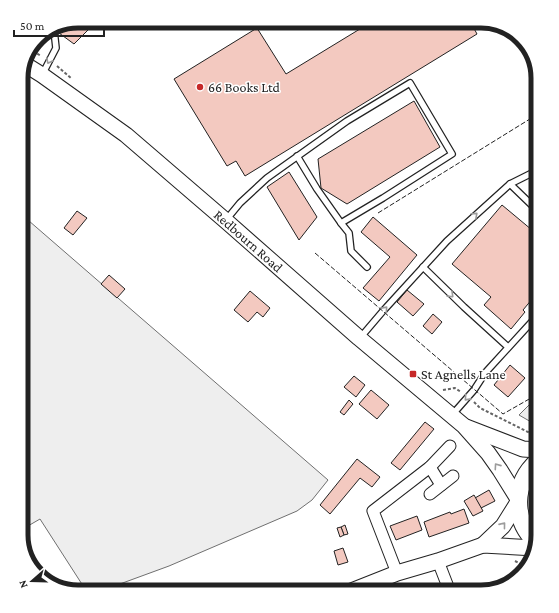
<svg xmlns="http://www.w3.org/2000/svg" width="559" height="613" font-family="'Crimson Pro',serif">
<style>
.green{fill:#eee;stroke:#6f6f6f}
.building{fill:#f3c9c0;stroke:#222}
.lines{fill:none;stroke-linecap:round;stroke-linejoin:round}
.lane-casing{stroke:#222;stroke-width:8}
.street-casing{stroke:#222;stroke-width:13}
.secondary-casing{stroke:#222;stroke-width:17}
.primary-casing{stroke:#222;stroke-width:19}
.path{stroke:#646464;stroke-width:2;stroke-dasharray:3 2;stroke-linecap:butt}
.lane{stroke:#fff;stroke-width:5.5}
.street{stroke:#fff;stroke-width:11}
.secondary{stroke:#fff;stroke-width:15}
.primary{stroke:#fff;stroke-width:17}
.fence{stroke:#222;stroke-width:1;stroke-dasharray:5 2;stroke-linecap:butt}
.oneway{stroke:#9c9c9c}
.poi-dot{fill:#c62828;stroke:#fff;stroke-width:1.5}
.labels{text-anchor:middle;stroke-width:3;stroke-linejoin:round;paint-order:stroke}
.poi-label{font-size:14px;fill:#222;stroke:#fff;text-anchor:start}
.street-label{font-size:14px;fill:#222;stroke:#fff}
.rim{fill:none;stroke:#222;stroke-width:5}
</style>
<rect width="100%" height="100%" fill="#fff"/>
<g class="green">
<path d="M 21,214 L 328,480 L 312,500 L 297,511 L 169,566 L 98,592 L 87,592 L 40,519 L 21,530 Z"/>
<path d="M 538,396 L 538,426 L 519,415 Z"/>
<path d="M 538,472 L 538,533 L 528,519 L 526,490 Z"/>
</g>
<g class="building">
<path d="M 78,21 L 97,21 L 74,44 L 59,33 L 63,27 Z"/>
<path d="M 373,21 L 470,21 L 477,34 L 245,176 L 236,161 L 227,166 L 174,79 L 257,28 L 286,74 Z"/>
<path d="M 414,101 L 440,147 L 347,204 L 321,188 L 318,159 Z"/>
<path d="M 289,172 L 317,217 L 299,240 L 267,187 Z"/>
<path d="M 502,205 L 538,235 L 538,292 L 523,310 L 525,312 L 511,329 L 484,305 L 491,297 L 452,264 Z"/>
<path d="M 77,211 L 87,218 L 73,235 L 64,228 Z"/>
<path d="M 373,217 L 417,255 L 379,301 L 363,288 L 390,257 L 361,232 Z"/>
<path d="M 109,275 L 125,289 L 117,298 L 101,284 Z"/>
<path d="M 407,290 L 424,304 L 413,316 L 397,302 Z"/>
<path d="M 250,291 L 270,308 L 263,317 L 257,312 L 248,322 L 234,310 Z"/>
<path d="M 433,314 L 442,322 L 432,334 L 423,326 Z"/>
<path d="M 510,365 L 525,378 L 508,397 L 494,385 Z"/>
<path d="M 354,376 L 365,385 L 356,397 L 344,387 Z"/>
<path d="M 371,390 L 389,405 L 377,419 L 359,404 Z"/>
<path d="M 349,400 L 353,404 L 344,415 L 340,412 Z"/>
<path d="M 425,422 L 434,429 L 400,470 L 391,463 Z"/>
<path d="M 357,459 L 380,477 L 372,487 L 360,478 L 330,514 L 320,505 Z"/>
<path d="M 489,490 L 495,501 L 481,508 L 475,498 Z"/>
<path d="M 474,495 L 483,511 L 473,516 L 464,501 Z"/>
<path d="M 464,509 L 469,523 L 429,537 L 424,522 L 450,512 L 451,514 Z"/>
<path d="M 417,516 L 422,530 L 396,540 L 390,526 Z"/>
<path d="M 345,525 L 348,534 L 344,535 L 341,527 Z"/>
<path d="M 341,527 L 344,535 L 340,537 L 337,528 Z"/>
<path d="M 343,548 L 348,562 L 338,565 L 334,551 Z"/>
</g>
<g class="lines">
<defs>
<g id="lane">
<path d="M 42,75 L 56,48 L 54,30"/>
<path d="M 510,184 L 538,211"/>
<path d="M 226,220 L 240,203 L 267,178 L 347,121 L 410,83 L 452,154 L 383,198 L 341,223 L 317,189 L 297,156"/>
<path d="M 341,223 L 349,233 L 351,251 L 367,267"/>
<path d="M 423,267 L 464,307 L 508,347"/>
<path d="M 360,338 L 383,311 L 447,241 L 510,184 L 538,170"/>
<path d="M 452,415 L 474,390 L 485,373 L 538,315"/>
</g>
<g id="street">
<path d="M 430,467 L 441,485"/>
<path d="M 430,494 L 453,476"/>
<path d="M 438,561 L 450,592"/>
<path d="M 397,573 L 373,511 L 430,467 L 450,446"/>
</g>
<g id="secondary">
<path id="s1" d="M 26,65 L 42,75 L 126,135 L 226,221 L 359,338 L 464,426 L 488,453 L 500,470 L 518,499"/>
<path d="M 466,427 L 523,449 L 538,450"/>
<path d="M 483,545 L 503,526 L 518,502"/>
<path d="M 349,592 L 397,573 L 438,561 L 483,545 L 535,548"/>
</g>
<path id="primary" d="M 536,542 C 512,519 513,483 538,461"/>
</defs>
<use href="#lane" class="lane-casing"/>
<use href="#street" class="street-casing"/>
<use href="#secondary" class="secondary-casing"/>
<use href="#primary" class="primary-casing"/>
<g class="path">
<path d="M 33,51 L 41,56"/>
<path d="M 57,66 L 72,79"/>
<path d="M 443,390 L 455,388 L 461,392"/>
<path d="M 474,402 L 480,408 L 530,433 L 538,434"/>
<path d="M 515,561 L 526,567"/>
</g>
<use href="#lane" class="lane"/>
<use href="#street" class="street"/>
<use href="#secondary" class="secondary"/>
<use href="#primary" class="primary"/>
<g class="fence">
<path d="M 378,213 L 538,114"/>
<path d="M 315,253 L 503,414 L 538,394"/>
</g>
</g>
<defs><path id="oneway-chevron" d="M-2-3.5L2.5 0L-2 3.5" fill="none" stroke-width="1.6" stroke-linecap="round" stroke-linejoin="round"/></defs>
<g class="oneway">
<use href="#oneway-chevron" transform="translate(49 61) rotate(117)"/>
<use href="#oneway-chevron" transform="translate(475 215) rotate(-42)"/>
<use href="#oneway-chevron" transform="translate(451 295) rotate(44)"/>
<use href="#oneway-chevron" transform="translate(385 309) rotate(-48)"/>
<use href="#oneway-chevron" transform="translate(467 398) rotate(132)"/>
<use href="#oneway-chevron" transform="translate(497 466) rotate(-125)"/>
<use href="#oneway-chevron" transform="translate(503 525) rotate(-51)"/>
</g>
<g class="poi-dot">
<circle cx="200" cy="87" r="4"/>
<rect x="409" y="370" width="8" height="8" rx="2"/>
</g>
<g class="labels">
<g class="poi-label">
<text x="208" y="92">66 Books Ltd</text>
<text x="421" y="379">St Agnells Lane</text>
</g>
<g class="street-label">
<text dy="5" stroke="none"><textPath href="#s1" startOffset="284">Redbourn Road</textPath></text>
</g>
</g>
<path d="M0 0H559V613H0ZM78 28H481A50 50 0 0 1 531 78V535A50 50 0 0 1 481 585H78A50 50 0 0 1 28 535V78A50 50 0 0 1 78 28Z" fill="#fff" fill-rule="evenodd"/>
<path class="rim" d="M78 28H481A50 50 0 0 1 531 78V535A50 50 0 0 1 481 585H78A50 50 0 0 1 28 535V78A50 50 0 0 1 78 28Z"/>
<g transform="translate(32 581) rotate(250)" stroke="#ffffff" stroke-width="3" paint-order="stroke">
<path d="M0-3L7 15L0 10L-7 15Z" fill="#222222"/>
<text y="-6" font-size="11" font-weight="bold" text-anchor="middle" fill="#222222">N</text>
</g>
<path d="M14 30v6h90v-6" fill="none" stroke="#222222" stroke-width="2"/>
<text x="20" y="30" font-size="12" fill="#222222" stroke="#ffffff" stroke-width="3" paint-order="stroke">50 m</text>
</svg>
